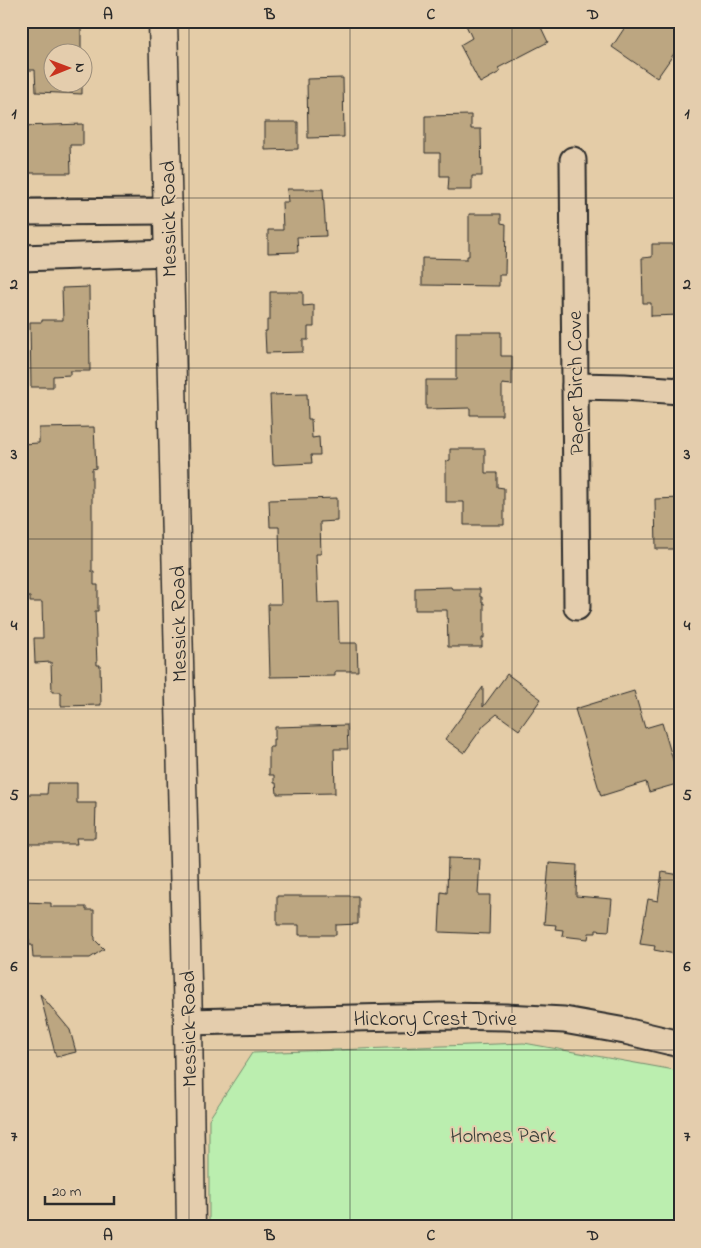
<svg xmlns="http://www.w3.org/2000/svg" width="701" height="1248" font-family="'Indie Flower',sans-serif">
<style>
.green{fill:#bbeeaf;stroke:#738c6d}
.building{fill:#bca681;stroke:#2b2b2b}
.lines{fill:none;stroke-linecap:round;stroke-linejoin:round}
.minor-casing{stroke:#2b2b2b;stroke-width:29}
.tertiary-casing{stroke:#2b2b2b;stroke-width:31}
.minor{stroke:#e4cdad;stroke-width:25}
.tertiary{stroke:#e4cdad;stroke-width:28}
.grid{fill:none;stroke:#2b2b2b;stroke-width:1;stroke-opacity:0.55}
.labels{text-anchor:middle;stroke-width:4;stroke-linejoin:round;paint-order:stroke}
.street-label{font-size:21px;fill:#2b2b2b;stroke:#e4cdad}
.park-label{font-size:21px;fill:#393e38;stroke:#e4cdad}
.neatline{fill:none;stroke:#2b2b2b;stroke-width:2}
.grid-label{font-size:16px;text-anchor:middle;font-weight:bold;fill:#2b2b2b}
</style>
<rect width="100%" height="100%" fill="#e4cca7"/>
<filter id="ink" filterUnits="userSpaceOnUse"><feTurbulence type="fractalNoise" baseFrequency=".02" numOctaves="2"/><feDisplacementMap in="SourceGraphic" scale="10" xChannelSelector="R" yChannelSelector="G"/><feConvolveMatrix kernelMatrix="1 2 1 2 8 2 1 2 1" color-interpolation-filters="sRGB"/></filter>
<g filter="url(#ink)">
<path class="green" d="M 524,1043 L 680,1071 L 680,1227 L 209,1227 L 209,1119 L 252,1053 Z"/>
<g class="building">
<path d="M 21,21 L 81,21 L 81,52 L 52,52 L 52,82 L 82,82 L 82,94 L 36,92 L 35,70 L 21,70 Z"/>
<path d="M 464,21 L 538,21 L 548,42 L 498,68 L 500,72 L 480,83 L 460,45 L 472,38 Z"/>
<path d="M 629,21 L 680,21 L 680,45 L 657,78 L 612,47 Z"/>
<path d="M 343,78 L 344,137 L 308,138 L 307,79 Z"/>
<path d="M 471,115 L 471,129 L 481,129 L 482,176 L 472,176 L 472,190 L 448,190 L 449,176 L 440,176 L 440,153 L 425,153 L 425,116 Z"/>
<path d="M 265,122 L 298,122 L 298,149 L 265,150 Z"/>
<path d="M 83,124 L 83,145 L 70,145 L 71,173 L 24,173 L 24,150 L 21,150 L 21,126 Z"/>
<path d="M 287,189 L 323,189 L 326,236 L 297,237 L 298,252 L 268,253 L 268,230 L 283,230 L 282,202 L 288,202 Z"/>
<path d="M 469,214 L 501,214 L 501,223 L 506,224 L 505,275 L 499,275 L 499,286 L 422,285 L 422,258 L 467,259 L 467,256 L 469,256 Z"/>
<path d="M 652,244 L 680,244 L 680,315 L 651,316 L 651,303 L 643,303 L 642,258 L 652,257 Z"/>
<path d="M 89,287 L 90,371 L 70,371 L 70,375 L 53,376 L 53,387 L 31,387 L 30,322 L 42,322 L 42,320 L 63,320 L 62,288 Z"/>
<path d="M 270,292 L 303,292 L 303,306 L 314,305 L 314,327 L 308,327 L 308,340 L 303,340 L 303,352 L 266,353 L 265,331 L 267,331 L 267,320 L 270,320 Z"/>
<path d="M 456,332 L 501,332 L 501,356 L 512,356 L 512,385 L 502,384 L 502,415 L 470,415 L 470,408 L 426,409 L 426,380 L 456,380 Z"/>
<path d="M 307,394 L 308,419 L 311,419 L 312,438 L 319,437 L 320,455 L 311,455 L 312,463 L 273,465 L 270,395 Z"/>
<path d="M 94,427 L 96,468 L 92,469 L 92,572 L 94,572 L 94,585 L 98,585 L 98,611 L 95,611 L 97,665 L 100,665 L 101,705 L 61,706 L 61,692 L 52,692 L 51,662 L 35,663 L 34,638 L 43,638 L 42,602 L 30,602 L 30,597 L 21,597 L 21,444 L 39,443 L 39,428 Z"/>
<path d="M 450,449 L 485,449 L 485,473 L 497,473 L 497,487 L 504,488 L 504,525 L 464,525 L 464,502 L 446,502 L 446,461 L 450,460 Z"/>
<path d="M 337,498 L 337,521 L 320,522 L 321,554 L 316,554 L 318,603 L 338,602 L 339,643 L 357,643 L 358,671 L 335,671 L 335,676 L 270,677 L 268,604 L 281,604 L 279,527 L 270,527 L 269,500 Z"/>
<path d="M 680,498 L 679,549 L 656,549 L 655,499 Z"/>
<path d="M 451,587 L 452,589 L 480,589 L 480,597 L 482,597 L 482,603 L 484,603 L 484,638 L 482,638 L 482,647 L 448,647 L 447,610 L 415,610 L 415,588 Z"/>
<path d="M 507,674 L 541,699 L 519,730 L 497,714 L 484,725 L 464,753 L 445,739 L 483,687 L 483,707 Z"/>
<path d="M 634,691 L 645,728 L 662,723 L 680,783 L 649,792 L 646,782 L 601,796 L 575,709 Z"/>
<path d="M 347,725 L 348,749 L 334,749 L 335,793 L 277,794 L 276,783 L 274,783 L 274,775 L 269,775 L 269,747 L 273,747 L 273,739 L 275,739 L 275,727 Z"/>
<path d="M 48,783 L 77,783 L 77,803 L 96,803 L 95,838 L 76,838 L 77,844 L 21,844 L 21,794 L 47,794 Z"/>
<path d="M 448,858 L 480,859 L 478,895 L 490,895 L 489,934 L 439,932 L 441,892 L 447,893 Z"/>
<path d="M 549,863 L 577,865 L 576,896 L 612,899 L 609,931 L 596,930 L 596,933 L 589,933 L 588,939 L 562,936 L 563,930 L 555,929 L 556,925 L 544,924 Z"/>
<path d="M 662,872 L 680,875 L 680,955 L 654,950 L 655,946 L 640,944 L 648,899 L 658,901 Z"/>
<path d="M 277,896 L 358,896 L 358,924 L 336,925 L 336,935 L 299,935 L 299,925 L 277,925 Z"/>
<path d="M 21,902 L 51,903 L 51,907 L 86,907 L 86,910 L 94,910 L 94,936 L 95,937 L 95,940 L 104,949 L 90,958 L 33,958 L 32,945 L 29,945 L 29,939 L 21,939 Z"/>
<path d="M 40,994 L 70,1030 L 76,1052 L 56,1057 Z"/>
</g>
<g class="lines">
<defs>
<g id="minor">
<path d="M 573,160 L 577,607"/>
<path d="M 21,212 L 168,211"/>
<path d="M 21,258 L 169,253"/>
<path d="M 575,386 L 624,387 L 680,391"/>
<path d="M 188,1022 L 440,1016 L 505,1017 L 564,1020 L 625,1031 L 680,1044"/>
</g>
<path id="tertiary" d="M 163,21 L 188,1022 L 191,1227"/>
</defs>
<use href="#minor" class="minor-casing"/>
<use href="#tertiary" class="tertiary-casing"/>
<use href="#minor" class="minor"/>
<use href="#tertiary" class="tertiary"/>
</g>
</g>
<path class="grid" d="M 189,21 L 189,1227M 350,21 L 350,1227M 512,21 L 512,1227M 21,198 L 680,198M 21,368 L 680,368M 21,539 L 680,539M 21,709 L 680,709M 21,880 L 680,880M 21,1050 L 680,1050"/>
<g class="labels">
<g class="street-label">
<text transform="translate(168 219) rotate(-91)" y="7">Messick Road</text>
<text transform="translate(575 383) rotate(-91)" y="7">Paper Birch Cove</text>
<text transform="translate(178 624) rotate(-91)" y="7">Messick Road</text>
<text x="435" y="1025">Hickory Crest Drive</text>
<text transform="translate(188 1029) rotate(-91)" y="7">Messick Road</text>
</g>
<g class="park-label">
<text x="503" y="1142">Holmes Park</text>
</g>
</g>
<rect width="701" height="1248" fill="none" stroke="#e4cdad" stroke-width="55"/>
<g transform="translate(68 68) rotate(89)"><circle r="24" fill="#e4cdad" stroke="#9a8c79"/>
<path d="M0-4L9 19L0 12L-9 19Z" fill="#c8321e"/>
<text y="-8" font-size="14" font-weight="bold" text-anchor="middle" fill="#2b2b2b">N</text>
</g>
<path d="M45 1196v8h69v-8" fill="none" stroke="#2b2b2b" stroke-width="2.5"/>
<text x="52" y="1196" font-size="15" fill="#2b2b2b" stroke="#e4cdad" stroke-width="4" paint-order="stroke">20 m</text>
<rect x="28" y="28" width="646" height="1192" class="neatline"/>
<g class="grid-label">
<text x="108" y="19">A</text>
<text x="270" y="19">B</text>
<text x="431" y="19">C</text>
<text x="593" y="19">D</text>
<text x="14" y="118">1</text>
<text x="687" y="118">1</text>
<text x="14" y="289">2</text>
<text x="687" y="289">2</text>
<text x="14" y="459">3</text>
<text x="687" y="459">3</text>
<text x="14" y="630">4</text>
<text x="687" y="630">4</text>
<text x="14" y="800">5</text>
<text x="687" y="800">5</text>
<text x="14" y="971">6</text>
<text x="687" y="971">6</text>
<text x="14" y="1141">7</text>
<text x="687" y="1141">7</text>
<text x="108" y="1240">A</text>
<text x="270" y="1240">B</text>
<text x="431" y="1240">C</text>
<text x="593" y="1240">D</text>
</g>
</svg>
